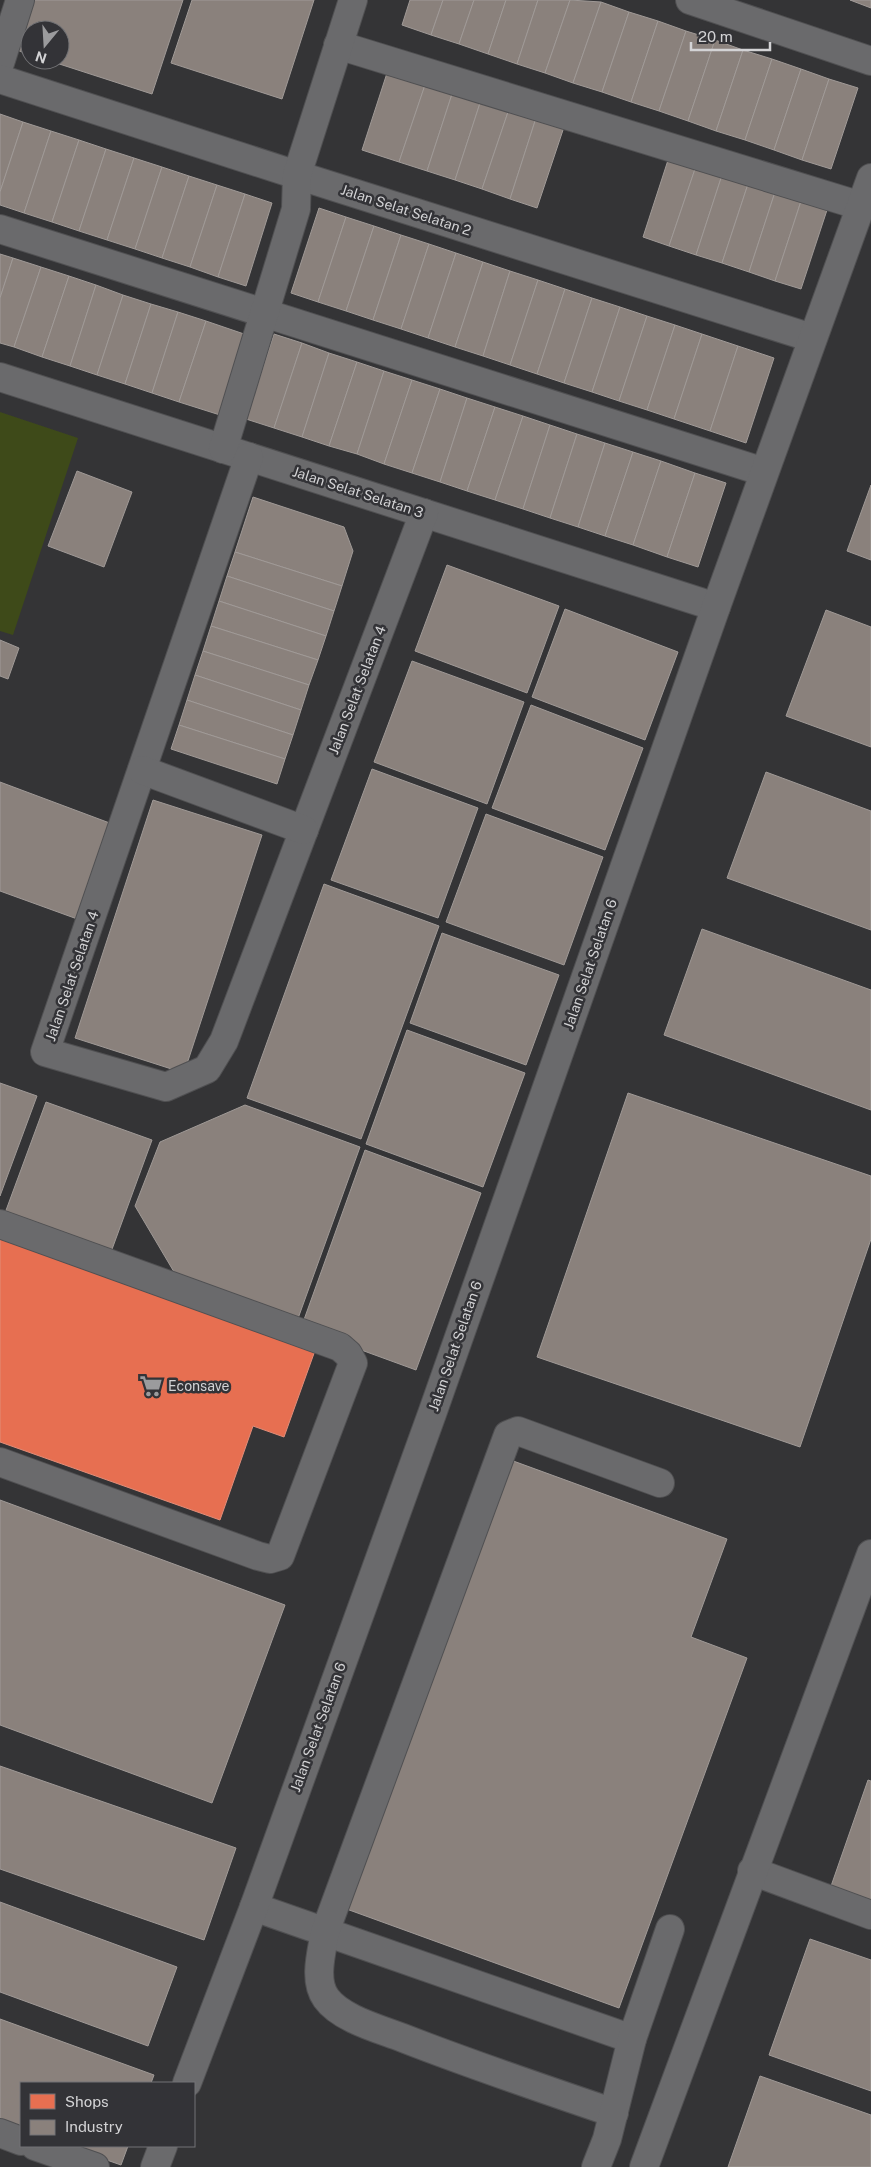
<svg xmlns="http://www.w3.org/2000/svg" width="871" height="2167" font-family="'Public Sans',sans-serif">
<style>
.green{fill:#3e4a19}
.shops{fill:#e76f51;stroke:#e18d79}
.industry{fill:#8a817c;stroke:#a09a97}
.lines{fill:none;stroke-linecap:round;stroke-linejoin:round}
.minor-casing{stroke:#505052;stroke-width:30}
.minor{stroke:#6a6a6c;stroke-width:28}
.labels{text-anchor:middle;stroke-width:5;stroke-linejoin:round;paint-order:stroke}
.street-label{font-size:14px;fill:#d3d3d5;stroke:#333337}
.poi-label{font-size:14px;fill:#d3d3d5;stroke:#333337;text-anchor:start}
</style>
<rect width="100%" height="100%" fill="#343436"/>
<path class="green" d="M 0,412 L 78,438 L 13,635 L 0,631 Z"/>
<path class="shops" d="M 0,1232 L 317,1345 L 284,1437 L 253,1426 L 220,1520 L 0,1442 Z"/>
<g class="industry">
<path d="M 34,0 L 183,0 L 152,94 L 47,60 L 60,60 L 60,30 L 30,30 L 30,55 L 17,50 Z"/>
<path d="M 192,0 L 314,0 L 282,99 L 171,63 Z"/>
<path d="M 410,0 L 443,0 L 431,35 L 402,25 Z"/>
<path d="M 443,0 L 474,0 L 459,44 L 431,35 Z"/>
<path d="M 474,0 L 506,0 L 488,54 L 459,44 Z"/>
<path d="M 506,0 L 538,0 L 517,64 L 488,54 Z"/>
<path d="M 538,0 L 570,0 L 545,73 L 517,64 Z"/>
<path d="M 570,0 L 601,2 L 573,83 L 545,73 Z"/>
<path d="M 850,0 L 871,0 L 871,8 Z"/>
<path d="M 601,2 L 629,12 L 602,92 L 573,83 Z"/>
<path d="M 629,12 L 658,21 L 631,102 L 602,92 Z"/>
<path d="M 658,21 L 686,31 L 659,111 L 631,102 Z"/>
<path d="M 686,31 L 715,40 L 688,121 L 659,111 Z"/>
<path d="M 715,40 L 743,50 L 716,131 L 688,121 Z"/>
<path d="M 743,50 L 772,59 L 745,140 L 716,131 Z"/>
<path d="M 772,59 L 801,69 L 774,150 L 745,140 Z"/>
<path d="M 801,69 L 829,79 L 802,160 L 774,150 Z"/>
<path d="M 388,70 L 426,82 L 399,162 L 362,150 Z"/>
<path d="M 829,79 L 858,88 L 831,169 L 802,160 Z"/>
<path d="M 426,82 L 453,91 L 427,171 L 399,162 Z"/>
<path d="M 453,91 L 481,100 L 455,180 L 427,171 Z"/>
<path d="M 481,100 L 509,109 L 482,189 L 455,180 Z"/>
<path d="M 509,109 L 536,118 L 510,199 L 482,189 Z"/>
<path d="M 0,114 L 23,122 L 0,192 Z"/>
<path d="M 536,118 L 564,127 L 537,208 L 510,199 Z"/>
<path d="M 23,122 L 51,131 L 24,213 L 0,205 L 0,192 Z"/>
<path d="M 51,131 L 79,140 L 52,222 L 24,213 Z"/>
<path d="M 79,140 L 106,149 L 79,231 L 52,222 Z"/>
<path d="M 106,149 L 134,158 L 107,240 L 79,231 Z"/>
<path d="M 670,154 L 697,163 L 669,246 L 643,237 Z"/>
<path d="M 134,158 L 162,167 L 135,249 L 107,240 Z"/>
<path d="M 697,163 L 723,172 L 696,255 L 669,246 Z"/>
<path d="M 162,167 L 189,176 L 162,258 L 135,249 Z"/>
<path d="M 723,172 L 749,181 L 722,263 L 696,255 Z"/>
<path d="M 189,176 L 217,185 L 190,267 L 162,258 Z"/>
<path d="M 749,181 L 776,189 L 749,272 L 722,263 Z"/>
<path d="M 217,185 L 245,194 L 218,277 L 190,267 Z"/>
<path d="M 776,189 L 802,198 L 775,281 L 749,272 Z"/>
<path d="M 245,194 L 272,203 L 246,286 L 218,277 Z"/>
<path d="M 802,198 L 828,207 L 801,289 L 775,281 Z"/>
<path d="M 319,208 L 346,217 L 318,302 L 291,293 Z"/>
<path d="M 346,217 L 374,226 L 346,311 L 318,302 Z"/>
<path d="M 374,226 L 401,235 L 373,320 L 346,311 Z"/>
<path d="M 401,235 L 429,244 L 401,329 L 373,320 Z"/>
<path d="M 429,244 L 456,253 L 428,338 L 401,329 Z"/>
<path d="M 456,253 L 483,262 L 455,347 L 428,338 Z"/>
<path d="M 0,254 L 13,258 L 0,298 Z"/>
<path d="M 13,258 L 41,267 L 14,347 L 0,343 L 0,298 Z"/>
<path d="M 483,262 L 510,271 L 483,356 L 455,347 Z"/>
<path d="M 41,267 L 69,276 L 42,357 L 14,347 Z"/>
<path d="M 510,271 L 538,280 L 510,365 L 483,356 Z"/>
<path d="M 69,276 L 96,285 L 70,366 L 42,357 Z"/>
<path d="M 538,280 L 565,289 L 537,374 L 510,365 Z"/>
<path d="M 96,285 L 123,295 L 97,375 L 70,366 Z"/>
<path d="M 565,289 L 592,298 L 564,383 L 537,374 Z"/>
<path d="M 123,295 L 151,304 L 125,384 L 97,375 Z"/>
<path d="M 592,298 L 620,307 L 592,392 L 564,383 Z"/>
<path d="M 151,304 L 178,312 L 152,393 L 125,384 Z"/>
<path d="M 620,307 L 647,316 L 619,401 L 592,392 Z"/>
<path d="M 178,312 L 206,321 L 179,402 L 152,393 Z"/>
<path d="M 647,316 L 675,325 L 647,410 L 619,401 Z"/>
<path d="M 206,321 L 247,335 L 220,415 L 179,402 Z"/>
<path d="M 675,325 L 702,334 L 674,419 L 647,410 Z"/>
<path d="M 274,334 L 302,343 L 274,428 L 246,419 Z"/>
<path d="M 702,334 L 738,346 L 710,431 L 674,419 Z"/>
<path d="M 302,343 L 329,353 L 302,437 L 274,428 Z"/>
<path d="M 738,346 L 774,358 L 746,443 L 710,431 Z"/>
<path d="M 329,353 L 357,362 L 329,446 L 302,437 Z"/>
<path d="M 357,362 L 384,371 L 357,454 L 329,446 Z"/>
<path d="M 384,371 L 412,380 L 384,464 L 357,454 Z"/>
<path d="M 412,380 L 440,389 L 412,473 L 384,464 Z"/>
<path d="M 440,389 L 467,398 L 440,482 L 412,473 Z"/>
<path d="M 467,398 L 495,407 L 467,491 L 440,482 Z"/>
<path d="M 495,407 L 523,416 L 495,500 L 467,491 Z"/>
<path d="M 523,416 L 550,425 L 523,509 L 495,500 Z"/>
<path d="M 550,425 L 577,434 L 550,518 L 523,509 Z"/>
<path d="M 577,434 L 605,443 L 578,527 L 550,518 Z"/>
<path d="M 605,443 L 633,452 L 605,536 L 578,527 Z"/>
<path d="M 633,452 L 661,461 L 633,545 L 605,536 Z"/>
<path d="M 661,461 L 695,473 L 667,557 L 633,545 Z"/>
<path d="M 77,471 L 132,492 L 104,567 L 48,546 Z"/>
<path d="M 695,473 L 726,483 L 698,567 L 667,557 Z"/>
<path d="M 871,485 L 871,560 L 847,551 Z"/>
<path d="M 253,497 L 344,527 L 353,551 L 342,586 L 235,552 Z"/>
<path d="M 235,552 L 342,586 L 334,611 L 227,576 Z"/>
<path d="M 447,565 L 559,606 L 527,693 L 415,651 Z"/>
<path d="M 227,576 L 334,611 L 326,636 L 219,601 Z"/>
<path d="M 219,601 L 326,636 L 318,660 L 211,626 Z"/>
<path d="M 565,609 L 678,652 L 645,740 L 532,697 Z"/>
<path d="M 826,610 L 871,627 L 871,747 L 786,716 Z"/>
<path d="M 211,626 L 318,660 L 309,685 L 203,651 Z"/>
<path d="M 0,640 L 19,648 L 8,679 L 0,676 Z"/>
<path d="M 203,651 L 309,685 L 301,710 L 195,675 Z"/>
<path d="M 412,661 L 524,702 L 487,804 L 374,762 Z"/>
<path d="M 195,675 L 301,710 L 293,735 L 187,700 Z"/>
<path d="M 187,700 L 293,735 L 285,759 L 179,725 Z"/>
<path d="M 531,705 L 643,748 L 605,850 L 492,808 Z"/>
<path d="M 179,725 L 285,759 L 277,784 L 171,749 Z"/>
<path d="M 372,769 L 478,808 L 438,918 L 331,880 Z"/>
<path d="M 766,772 L 871,811 L 871,930 L 727,878 Z"/>
<path d="M 0,782 L 115,825 L 80,920 L 0,891 Z"/>
<path d="M 153,800 L 262,835 L 184,1073 L 75,1038 Z"/>
<path d="M 486,814 L 603,857 L 564,965 L 446,922 Z"/>
<path d="M 324,884 L 439,926 L 361,1139 L 247,1098 Z"/>
<path d="M 702,929 L 871,990 L 871,1110 L 664,1035 Z"/>
<path d="M 442,933 L 559,975 L 526,1065 L 410,1023 Z"/>
<path d="M 407,1030 L 525,1073 L 483,1187 L 366,1144 Z"/>
<path d="M 0,1083 L 37,1096 L 0,1196 Z"/>
<path d="M 628,1093 L 871,1176 L 871,1239 L 800,1447 L 537,1357 Z"/>
<path d="M 46,1102 L 152,1140 L 111,1252 L 5,1213 Z"/>
<path d="M 245,1105 L 360,1147 L 296,1324 L 180,1282 L 135,1206 L 160,1142 Z"/>
<path d="M 365,1150 L 481,1193 L 416,1370 L 301,1328 Z"/>
<path d="M 505,1458 L 727,1539 L 691,1637 L 747,1658 L 619,2008 L 341,1907 Z"/>
<path d="M 0,1500 L 285,1605 L 212,1803 L 0,1725 Z"/>
<path d="M 0,1766 L 236,1848 L 204,1940 L 0,1869 Z"/>
<path d="M 868,1780 L 871,1781 L 871,1903 L 830,1889 Z"/>
<path d="M 0,1902 L 177,1967 L 148,2046 L 0,1992 Z"/>
<path d="M 810,1939 L 871,1960 L 871,2091 L 769,2055 Z"/>
<path d="M 0,2019 L 154,2075 L 151,2083 L 21,2083 L 21,2129 L 0,2121 Z"/>
<path d="M 760,2076 L 871,2115 L 871,2167 L 728,2167 Z"/>
<path d="M 67,2146 L 128,2146 L 121,2165 Z"/>
</g>
<g class="lines">
<defs>
<g id="minor">
<path d="M 690,0 L 871,61"/>
<path d="M 338,45 L 861,206"/>
<path d="M 0,63 L 20,0"/>
<path d="M 0,79 L 297,175 L 812,338"/>
<path d="M 0,229 L 764,472"/>
<path d="M 0,377 L 716,607"/>
<path d="M 223,449 L 296,209 L 297,175 L 353,0"/>
<path d="M 249,457 L 45,1052 L 166,1087 L 207,1069 L 224,1041 L 424,513"/>
<path d="M 142,770 L 304,830"/>
<path d="M 0,1224 L 340,1347 L 348,1354 L 353,1363 L 280,1556 L 270,1559 L 258,1556 L 0,1462"/>
<path d="M 752,1871 L 871,1915"/>
<path d="M 254,1907 L 632,2039"/>
<path d="M 187,2083 L 254,1907 L 433,1411 L 716,607 L 871,178"/>
<path d="M 614,2113 C 543,2089 472,2065 403,2038 C 380,2029 341,2019 326,1998 C 313,1980 322,1951 325,1932 L 508,1435 L 518,1431 L 660,1483"/>
<path d="M 0,2133 L 21,2141"/>
<path d="M 35,2146 L 95,2167"/>
<path d="M 155,2167 L 163,2146"/>
<path d="M 596,2167 L 607,2139 L 632,2039 L 670,1929"/>
<path d="M 644,2167 L 871,1554"/>
</g>
</defs>
<use href="#minor" class="minor-casing"/>
<use href="#minor" class="minor"/>
</g>
<defs>
<symbol id="supermarket-bare" viewBox="-9 -9 18 18"><path d="M-6-5.5h2.5l.6 2H6L4.5 2H-2.5L-4.4-4H-6ZM-1.5 3.2a1.3 1.3 0 1 0 .1 0ZM3 3.2a1.3 1.3 0 1 0 .1 0Z" fill="#9b9b9d" stroke="#333337" stroke-width="2.5" paint-order="stroke"/></symbol>
</defs>
<g fill-rule="evenodd">
<use href="#supermarket-bare" x="135" y="1370" width="32" height="32"/>
</g>
<g class="labels">
<g class="street-label">
<text transform="translate(406 210) rotate(18)" y="5">Jalan Selat Selatan 2</text>
<text transform="translate(358 492) rotate(18)" y="5">Jalan Selat Selatan 3</text>
<text transform="translate(357 690) rotate(-69)" y="5">Jalan Selat Selatan 4</text>
<text transform="translate(590 964) rotate(-71)" y="5">Jalan Selat Selatan 6</text>
<text transform="translate(72 976) rotate(-71)" y="5">Jalan Selat Selatan 4</text>
<text transform="translate(455 1346) rotate(-71)" y="5">Jalan Selat Selatan 6</text>
<text transform="translate(318 1727) rotate(-70)" y="5">Jalan Selat Selatan 6</text>
</g>
<g class="poi-label">
<text x="168" y="1391">Econsave</text>
</g>
</g>
<rect x="20" y="2082" width="175" height="65" fill="#333337" stroke="#737376"/>
<rect x="30" y="2094" width="25" height="15" fill="#e76f51" stroke="#737376"/>
<text x="65" y="2107" font-size="15" fill="#d3d3d5">Shops</text>
<rect x="30" y="2120" width="25" height="15" fill="#8a817c" stroke="#737376"/>
<text x="65" y="2132" font-size="15" fill="#d3d3d5">Industry</text>
<g transform="translate(45 45) rotate(198)"><circle r="24" fill="#333337" stroke="#737376"/>
<path d="M0-4L9 19L0 12L-9 19Z" fill="#9b9b9d"/>
<text y="-8" font-size="14" font-weight="bold" text-anchor="middle" fill="#d3d3d5">N</text>
</g>
<path d="M691 42v8h79v-8" fill="none" stroke="#d3d3d5" stroke-width="2.5"/>
<text x="698" y="42" font-size="15" fill="#d3d3d5" stroke="#333337" stroke-width="4" paint-order="stroke">20 m</text>
</svg>
